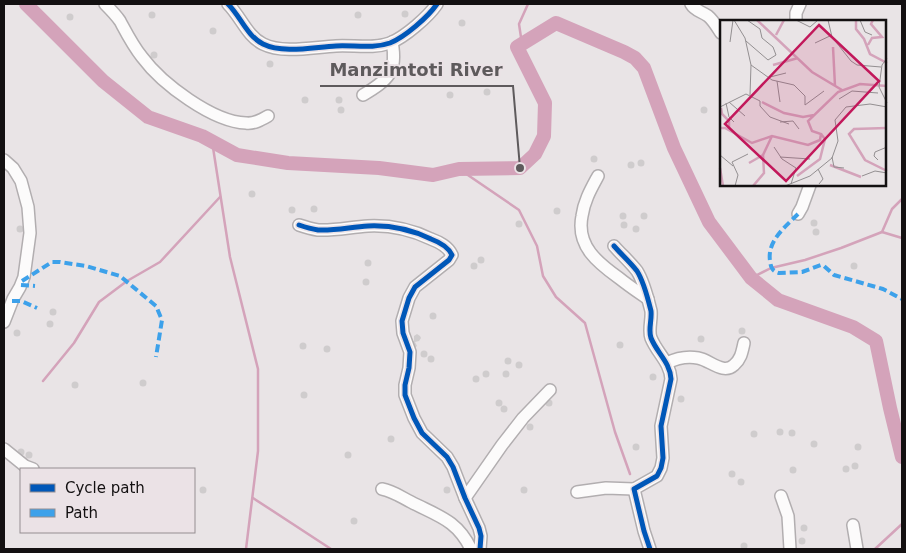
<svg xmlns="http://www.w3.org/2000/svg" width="906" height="553" font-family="'DejaVu Sans',sans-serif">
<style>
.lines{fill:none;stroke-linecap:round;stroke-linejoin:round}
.stream{stroke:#d4a3ba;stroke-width:2.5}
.river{stroke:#d4a3ba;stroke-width:14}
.building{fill:#cfcccd}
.minor-casing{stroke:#b2aeb0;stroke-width:14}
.minor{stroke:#fcfbfb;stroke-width:11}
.quiet{stroke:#3da1ea;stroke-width:4;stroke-dasharray:8 4;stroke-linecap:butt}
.cycleway-casing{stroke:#ebe2e6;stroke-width:8}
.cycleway{stroke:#0057b8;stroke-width:5}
.inset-river{fill:none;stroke:#d4a3ba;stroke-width:2.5}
.inset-road{fill:none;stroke:#938f91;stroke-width:1}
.view{fill:#c2185b;fill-opacity:0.15;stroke:#c2185b;stroke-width:2.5}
.inset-edge{fill:none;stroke:#131011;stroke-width:2.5}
.leader{fill:none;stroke:#5e5a5c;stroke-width:2}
.callout-dot{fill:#5e5a5c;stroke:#ebe2e6;stroke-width:2}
.callout-label{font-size:18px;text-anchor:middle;font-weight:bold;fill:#5e5a5c;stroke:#ebe2e6;stroke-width:4;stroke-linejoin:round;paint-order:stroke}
</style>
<rect width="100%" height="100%" fill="#e9e4e6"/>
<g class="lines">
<g class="stream">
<path d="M 522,44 L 519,24 L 528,4"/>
<path d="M 212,141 L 230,257 L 258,369 L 258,451 L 246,549"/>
<path d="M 459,169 L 519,210 L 537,246 L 543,276 L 556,297 L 585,323 L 615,432 L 630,474"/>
<path d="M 882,232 L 902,238"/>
<path d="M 751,278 L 771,268 L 805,260 L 841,248 L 882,232 L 892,209 L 902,199"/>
<path d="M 43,381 L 74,343 L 99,302 L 127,281 L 160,262 L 220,197"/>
<path d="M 253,498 L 331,549"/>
<path d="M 875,549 L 902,524"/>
</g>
<path class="river" d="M 26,4 L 103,81 L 148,117 L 202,136 L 237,155 L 288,163 L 379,168 L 433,175 L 459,169 L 520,168 L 535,154 L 544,136 L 545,103 L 517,47 L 556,23 L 624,52 L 635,58 L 644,68 L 674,148 L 709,222 L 751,278 L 778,300 L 853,327 L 876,341 L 890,408 L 902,457"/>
</g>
<g class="building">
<circle cx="405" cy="14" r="3.5"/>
<circle cx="358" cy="15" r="3.5"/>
<circle cx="152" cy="15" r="3.5"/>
<circle cx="70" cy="17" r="3.5"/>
<circle cx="462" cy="23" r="3.5"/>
<circle cx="213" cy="31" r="3.5"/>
<circle cx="154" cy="55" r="3.5"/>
<circle cx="270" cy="64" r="3.5"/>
<circle cx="487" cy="92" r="3.5"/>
<circle cx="450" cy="95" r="3.5"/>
<circle cx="339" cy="100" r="3.5"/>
<circle cx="305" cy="100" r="3.5"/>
<circle cx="341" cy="110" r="3.5"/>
<circle cx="704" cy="110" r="3.5"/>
<circle cx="594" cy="159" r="3.5"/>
<circle cx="641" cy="163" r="3.5"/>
<circle cx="631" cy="165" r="3.5"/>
<circle cx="252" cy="194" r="3.5"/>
<circle cx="314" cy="209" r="3.5"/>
<circle cx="292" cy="210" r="3.5"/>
<circle cx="557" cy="211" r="3.5"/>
<circle cx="623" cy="216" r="3.5"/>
<circle cx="644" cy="216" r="3.5"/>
<circle cx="814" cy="223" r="3.5"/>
<circle cx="519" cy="224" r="3.5"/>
<circle cx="624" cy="225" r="3.5"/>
<circle cx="20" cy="229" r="3.5"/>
<circle cx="636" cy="229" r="3.5"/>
<circle cx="816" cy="232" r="3.5"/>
<circle cx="481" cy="260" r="3.5"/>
<circle cx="368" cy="263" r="3.5"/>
<circle cx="474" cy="266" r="3.5"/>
<circle cx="854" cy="266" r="3.5"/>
<circle cx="366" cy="282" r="3.5"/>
<circle cx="53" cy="312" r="3.5"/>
<circle cx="433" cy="316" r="3.5"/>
<circle cx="50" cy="324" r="3.5"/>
<circle cx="742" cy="331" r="3.5"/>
<circle cx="17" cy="333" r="3.5"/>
<path d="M 417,334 L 420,336 L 421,338 L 419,341 L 415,342 L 417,346 L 413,349 L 412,341 L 414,341 L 414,336 Z"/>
<circle cx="701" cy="339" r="3.5"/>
<circle cx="620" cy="345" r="3.5"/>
<circle cx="303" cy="346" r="3.5"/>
<circle cx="327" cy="349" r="3.5"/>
<circle cx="424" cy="354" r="3.5"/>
<circle cx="431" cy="359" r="3.5"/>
<circle cx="508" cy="361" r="3.5"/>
<circle cx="519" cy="365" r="3.5"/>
<circle cx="486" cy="374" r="3.5"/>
<circle cx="506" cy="374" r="3.5"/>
<circle cx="653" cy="377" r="3.5"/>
<circle cx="476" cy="379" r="3.5"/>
<circle cx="143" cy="383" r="3.5"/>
<circle cx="75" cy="385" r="3.5"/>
<circle cx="304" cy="395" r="3.5"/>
<circle cx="681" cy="399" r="3.5"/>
<circle cx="499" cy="403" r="3.5"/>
<circle cx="549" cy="403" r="3.5"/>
<circle cx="504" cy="409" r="3.5"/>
<circle cx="530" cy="427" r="3.5"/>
<circle cx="780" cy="432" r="3.5"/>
<circle cx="792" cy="433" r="3.5"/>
<circle cx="754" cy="434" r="3.5"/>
<circle cx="391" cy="439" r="3.5"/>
<circle cx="814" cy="444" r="3.5"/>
<circle cx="858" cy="447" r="3.5"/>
<circle cx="636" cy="447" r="3.5"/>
<circle cx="21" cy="452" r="3.5"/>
<circle cx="348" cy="455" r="3.5"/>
<circle cx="29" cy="455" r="3.5"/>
<circle cx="855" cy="466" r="3.5"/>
<circle cx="846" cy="469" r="3.5"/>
<circle cx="793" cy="470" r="3.5"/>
<circle cx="732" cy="474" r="3.5"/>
<circle cx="741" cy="482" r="3.5"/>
<circle cx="524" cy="490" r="3.5"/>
<circle cx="447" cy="490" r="3.5"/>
<circle cx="203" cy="490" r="3.5"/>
<circle cx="354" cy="521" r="3.5"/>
<circle cx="804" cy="528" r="3.5"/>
<circle cx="802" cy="541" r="3.5"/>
<circle cx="744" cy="546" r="3.5"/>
</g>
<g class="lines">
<defs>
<g id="minor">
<path d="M 105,4 C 110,9 116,15 120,21 C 127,34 133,46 142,57 C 162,84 213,122 246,123 C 254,124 261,120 268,116"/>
<path d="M 228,4 C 241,17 247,36 263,44 C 283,54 314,47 336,46 C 354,45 373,49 390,43 C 405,37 428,17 437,4"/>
<path d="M 691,4 C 695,11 701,11 708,16 C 713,20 717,27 721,33"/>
<path d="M 796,21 L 796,13 L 800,4"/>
<path d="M 363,95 C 388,80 398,72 392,42"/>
<path d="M 4,160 L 13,168 L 21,181 L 28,207 L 30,233 L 24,277 L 20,287 L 13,299 L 4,322"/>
<path d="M 598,176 C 591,189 584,201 582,216 C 576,246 598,263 619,278 C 629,286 638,292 648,299"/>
<path d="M 798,214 L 802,207 L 810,185"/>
<path d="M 299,225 C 305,227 312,229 318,230 C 334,231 351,227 368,226 C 389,225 412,230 431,239 C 439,242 448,246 452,255 L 449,260 L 415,287 L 409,298 L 402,321 L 403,333 L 410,352 L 409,368 L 405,385 L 405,395 L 414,418 L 422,433 L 447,457 L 453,467 L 465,498 L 479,528 L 481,536 L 480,549"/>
<path d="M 614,246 C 621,254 630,262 637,271 C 644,282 648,299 651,311 C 652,320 648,330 651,338 C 657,353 670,362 671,379 L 661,426 L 663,458 L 661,468 L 657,476 L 634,489 L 644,531 L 650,549"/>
<path d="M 667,363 C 677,358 687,356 698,358 C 710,360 723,375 734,365 C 741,359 742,352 744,343"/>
<path d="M 4,449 L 25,466 L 33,469"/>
<path d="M 382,489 C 393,491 401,497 411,502 C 438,516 457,520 471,549"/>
<path d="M 577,492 L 606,488 L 634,489"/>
<path d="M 781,496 L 788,516 L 790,549"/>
<path d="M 465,498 L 502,445 L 523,418 L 550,390"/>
<path d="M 853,525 L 857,549"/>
</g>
</defs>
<use href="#minor" class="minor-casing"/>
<use href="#minor" class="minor"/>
<g class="quiet">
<path d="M 798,214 C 785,227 767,241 770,261 C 771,268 772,271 779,273 L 802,272 L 821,265 L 824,266 L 834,275 L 883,289 L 902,299"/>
<path d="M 22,281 L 52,262 L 60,262 L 86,266 L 120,276 L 156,306 L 162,320 L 156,357"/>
<path d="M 21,285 L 35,286"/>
<path d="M 12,301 L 21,301 L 37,308"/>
</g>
<defs>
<g id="cycleway">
<path d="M 228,4 C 241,17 247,36 263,44 C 283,54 314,47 336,46 C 354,45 373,49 390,43 C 405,37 428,17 437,4"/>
<path d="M 299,225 C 305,227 312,229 318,230 C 334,231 351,227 368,226 C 389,225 412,230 431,239 C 439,242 448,246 452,255 L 449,260 L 415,287 L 409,298 L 402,321 L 403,333 L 410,352 L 409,368 L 405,385 L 405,395 L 414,418 L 422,433 L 447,457 L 453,467 L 465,498 L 479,528 L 481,536 L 480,549"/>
<path d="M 614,246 C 621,254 630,262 637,271 C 644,282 648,299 651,311 C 652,320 648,330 651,338 C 657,353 670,362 671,379 L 661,426 L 663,458 L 661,468 L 657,476 L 634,489 L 644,531 L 650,549"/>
</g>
</defs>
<use href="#cycleway" class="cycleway-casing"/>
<use href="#cycleway" class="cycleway"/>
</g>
<g transform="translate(720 20)">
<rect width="166" height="166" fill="#e9e4e6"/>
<path class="inset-river" d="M 37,0 L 92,52 L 122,70M 136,0 L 136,9 L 144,19 L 150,34 L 167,43M 56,15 L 64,0M 148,25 L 152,18 L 162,17 L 151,4 L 153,0M 113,27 L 115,66M 53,45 L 78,38M 42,82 L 64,93 L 83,97 L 94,95M 1,88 L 2,94 L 9,101 L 9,110M 0,108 L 5,108 L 32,123 L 52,116 L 88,125 L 100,120 L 101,114 L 92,111 L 88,101 L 118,72 L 140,64 L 167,66M 167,108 L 134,109 L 129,114 L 145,140 L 167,151M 29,143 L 43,135M 110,145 L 141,157M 0,148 L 3,166M 77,156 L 100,139 L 105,119 L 101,114M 33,166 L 44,153 L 43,135 L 52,116"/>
<path class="inset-road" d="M 14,0 L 25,18 L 31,45 L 30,75M 76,0 L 90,7 L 98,0M 108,0 L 112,17 L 131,41 L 137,45 L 161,47M 140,0 L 145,12 L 152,15M 26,21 L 48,40 L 56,35 L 53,27 L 42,18 L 40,9 L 27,0M 10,22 L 13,0M 95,23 L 112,15M 167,38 L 162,45 L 159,67 L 167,83M 31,45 L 52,60 L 74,65 L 85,76 L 85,85 L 104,71M 50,57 L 66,53M 57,61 L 60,82M 119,79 L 132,71 L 158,73M 9,82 L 25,96M 6,83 L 9,97 L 14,102M 0,87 L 26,74 L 40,81 L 40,86 L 50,97 L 69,104M 60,102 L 73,101 L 79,109M 54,127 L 62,139 L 76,148 L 71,164M 0,135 L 13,146M 60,137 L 90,139M 112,137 L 114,147 L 124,148M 158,140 L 154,136 L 155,132 L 167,127M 98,149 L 103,159 L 99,164M 142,156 L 155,151 L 167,153M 15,166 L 18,155 L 12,142 L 28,134M 65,166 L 90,156 L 112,138 L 118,121 L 115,100 L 126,87 L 150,84 L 167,87"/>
<path class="view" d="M 99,5 L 159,61 L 66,161 L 5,104 Z"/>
<rect width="166" height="166" class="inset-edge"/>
</g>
<path class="leader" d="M520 168L513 86H320"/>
<circle class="callout-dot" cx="520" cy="168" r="5"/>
<g class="callout-label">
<text x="416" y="76">Manzimtoti River</text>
</g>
<rect width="906" height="553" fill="none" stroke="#131011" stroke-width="10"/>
<rect x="20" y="468" width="175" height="65" fill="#ebe2e6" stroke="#958e91"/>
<rect x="30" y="484" width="25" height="8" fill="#0057b8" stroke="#958e91"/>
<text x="65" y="493" font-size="15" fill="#131011">Cycle path</text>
<rect x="30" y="509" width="25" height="8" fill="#3da1ea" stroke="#958e91"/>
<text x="65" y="518" font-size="15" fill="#131011">Path</text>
</svg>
